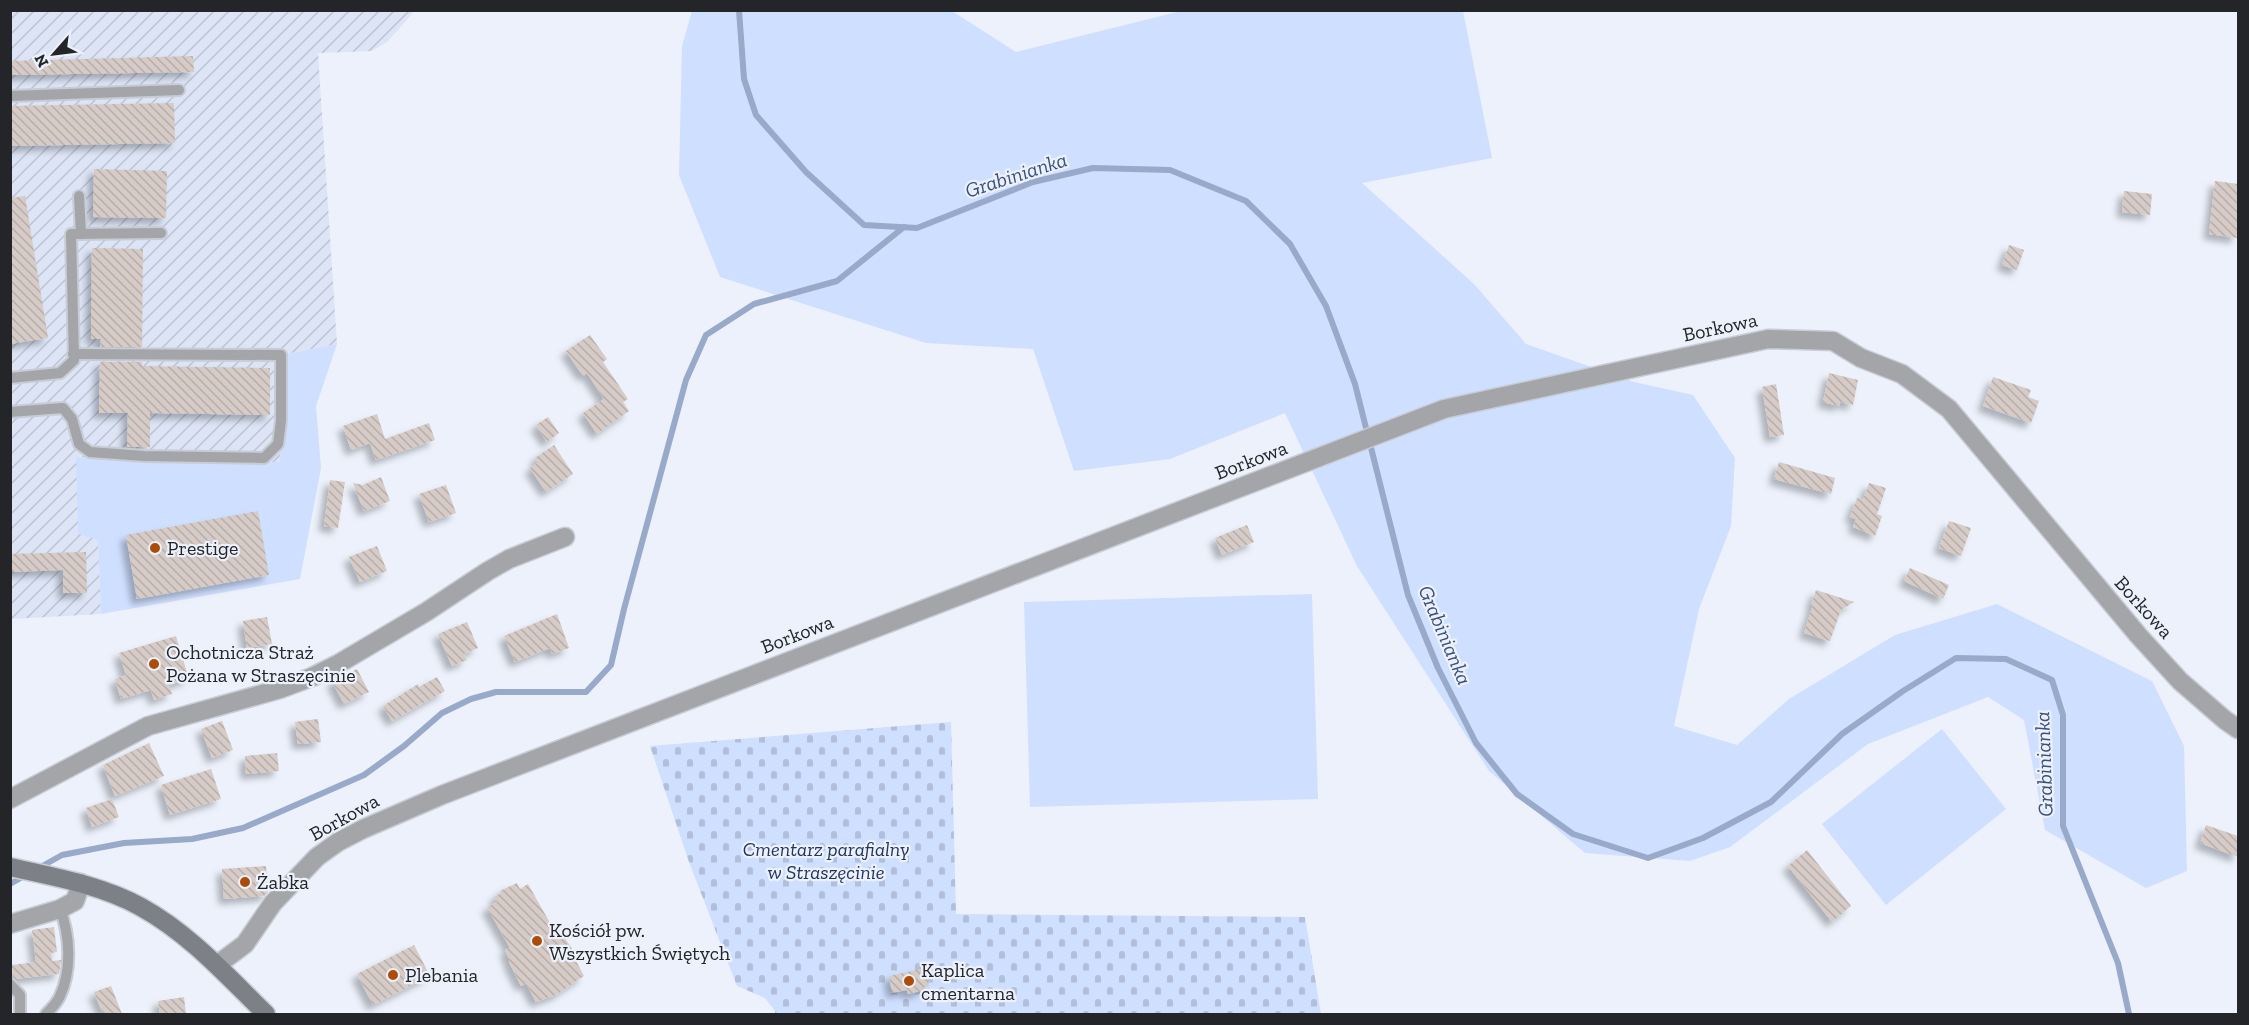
<svg xmlns="http://www.w3.org/2000/svg" width="2249" height="1025" font-family="'Zilla Slab',serif">
<style>
.industrial{fill:url(#industrial-furrows)}
.grass{fill:#cfdfff}
.cemetery{fill:url(#cemetery-stones)}
.lines{fill:none;stroke-linecap:round;stroke-linejoin:round}
.stream{stroke:#99a9ca;stroke-width:6}
.building{fill:url(#building-back-hatch);filter:url(#shadow)}
.lane-casing{stroke:#c8ccd5;stroke-width:14}
.street-casing{stroke:#c8ccd5;stroke-width:21}
.secondary-casing{stroke:#c8ccd5;stroke-width:21}
.lane{stroke:#a3a5a9;stroke-width:10}
.street{stroke:#a3a5a9;stroke-width:18}
.secondary{stroke:#7d8187;stroke-width:18}
.poi-dot{fill:#ad4c09;stroke:#ecf1fb;stroke-width:2}
.labels{text-anchor:middle;stroke-width:4.5;stroke-linejoin:round;paint-order:stroke}
.street-label{font-size:20px;fill:#232529;stroke:#ecf1fb}
.poi-label{font-size:20px;fill:#232529;stroke:#ecf1fb;text-anchor:start}
.park-label{font-size:20px;font-style:italic;fill:#213561;stroke:#ecf1fb}
.water-label{font-size:21px;font-style:italic;fill:#3a507e;stroke:#ecf1fb}
</style>
<defs>
<pattern id="industrial-furrows" width="10" height="10" patternUnits="userSpaceOnUse" patternTransform="scale(1.5)"><rect width="10" height="10" fill="#dce4f5"/><path d="M-1 1l2-2M0 10L10 0M9 11l2-2" fill="none" stroke="#bcc3d2"/></pattern>
<pattern id="cemetery-stones" width="16" height="16" patternUnits="userSpaceOnUse" patternTransform="scale(1.5)"><rect width="16" height="16" fill="#cfdfff"/><path d="M2 7V4a2 2 0 0 1 4 0v3zM10 15v-3a2 2 0 0 1 4 0v3z" fill="#b1bfdb"/></pattern>
<pattern id="building-back-hatch" width="6" height="6" patternUnits="userSpaceOnUse" patternTransform="scale(1.5)"><rect width="6" height="6" fill="#d6cbc6"/><path d="M-1 5l2 2M0 0l6 6M5-1l2 2" fill="none" stroke="#b7aeaa"/></pattern>
<filter id="shadow"><feDropShadow dx="-5.5" dy="5.5" stdDeviation="3" flood-color="#0004"/></filter>
</defs>
<rect width="100%" height="100%" fill="#ecf1fb"/>
<path class="industrial" d="M 11,11 L 413,11 L 412,14 L 387,42 L 372,51 L 318,53 L 337,344 L 281,355 L 280,463 L 76,457 L 98,540 L 101,614 L 11,619 Z"/>
<g class="grass">
<path d="M 692,11 L 952,11 L 1016,52 L 1181,11 L 1463,11 L 1492,158 L 1362,183 L 1474,284 L 1526,344 L 1634,382 L 1693,395 L 1735,458 L 1731,526 L 1699,609 L 1674,726 L 1737,745 L 1789,699 L 1895,635 L 1997,604 L 2152,681 L 2184,746 L 2187,871 L 2146,888 L 2045,830 L 2024,720 L 1988,697 L 1868,744 L 1730,847 L 1690,861 L 1585,853 L 1489,771 L 1357,566 L 1285,413 L 1170,459 L 1074,471 L 1033,349 L 926,343 L 720,277 L 679,175 L 682,46 Z"/>
<path d="M 337,344 L 316,406 L 321,468 L 300,579 L 101,614 L 98,540 L 78,534 L 76,457 L 280,462 L 281,355 Z"/>
<path d="M 1312,594 L 1318,799 L 1030,807 L 1024,602 Z"/>
<path d="M 1942,729 L 2006,809 L 1886,905 L 1822,824 Z"/>
</g>
<path class="cemetery" d="M 951,722 L 956,914 L 1305,917 L 1321,1014 L 775,1014 L 775,1011 L 765,998 L 737,986 L 689,862 L 650,746 Z"/>
<g class="lines">
<g class="stream">
<path d="M 739,10 L 744,79 L 756,115 L 806,172 L 864,225 L 917,228 L 1033,182 L 1093,168 L 1170,170 L 1246,201 L 1290,244 L 1326,306 L 1355,384 L 1408,595 L 1438,668 L 1476,743 L 1517,794 L 1573,834 L 1648,858 L 1703,838 L 1771,802 L 1842,734 L 1903,691 L 1956,658 L 2006,659 L 2052,680 L 2063,715 L 2063,826 L 2118,963 L 2129,1014"/>
<path d="M 37,869 L 62,855 L 124,843 L 192,839 L 243,828 L 364,775 L 404,746 L 442,713 L 471,699 L 496,692 L 586,692 L 611,665 L 624,609 L 686,380 L 706,335 L 754,304 L 837,281 L 904,227"/>
<path d="M 10,884 L 26,875"/>
</g>
</g>
<g class="building">
<path d="M 193,56 L 194,72 L 10,75 L 10,61 Z"/>
<path d="M 174,103 L 175,143 L 10,146 L 10,106 Z"/>
<path d="M 94,169 L 167,171 L 166,218 L 93,217 Z"/>
<path d="M 2215,181 L 2238,184 L 2237,238 L 2209,234 Z"/>
<path d="M 2124,191 L 2152,194 L 2150,215 L 2122,212 Z"/>
<path d="M 25,196 L 48,338 L 10,344 L 10,198 Z"/>
<path d="M 2009,245 L 2024,250 L 2017,270 L 2002,265 Z"/>
<path d="M 92,248 L 143,249 L 142,347 L 100,347 L 101,339 L 91,339 Z"/>
<path d="M 590,335 L 607,359 L 603,362 L 628,399 L 623,402 L 629,411 L 597,434 L 583,413 L 604,399 L 587,373 L 583,376 L 566,351 Z"/>
<path d="M 100,362 L 142,362 L 142,366 L 270,368 L 270,415 L 150,413 L 150,447 L 127,447 L 128,413 L 99,413 Z"/>
<path d="M 1829,373 L 1858,380 L 1853,405 L 1840,402 L 1839,406 L 1823,402 Z"/>
<path d="M 1993,377 L 2031,390 L 2028,397 L 2039,401 L 2031,423 L 1983,406 Z"/>
<path d="M 1776,384 L 1784,435 L 1770,437 L 1762,387 Z"/>
<path d="M 377,414 L 385,439 L 429,423 L 435,440 L 376,460 L 370,443 L 351,450 L 343,426 Z"/>
<path d="M 548,417 L 559,433 L 547,442 L 536,425 Z"/>
<path d="M 554,445 L 573,474 L 546,492 L 530,468 L 538,463 L 535,458 Z"/>
<path d="M 1779,462 L 1835,478 L 1831,494 L 1774,479 Z"/>
<path d="M 381,477 L 390,501 L 364,511 L 353,483 L 363,485 Z"/>
<path d="M 330,480 L 345,482 L 338,528 L 324,526 Z"/>
<path d="M 1869,483 L 1886,488 L 1877,514 L 1882,516 L 1875,536 L 1853,527 L 1856,519 L 1850,517 L 1857,498 L 1863,500 Z"/>
<path d="M 446,485 L 456,513 L 429,522 L 419,494 Z"/>
<path d="M 258,511 L 269,575 L 137,599 L 126,535 Z"/>
<path d="M 1949,521 L 1971,528 L 1961,556 L 1939,548 Z"/>
<path d="M 1247,525 L 1254,542 L 1222,555 L 1215,538 Z"/>
<path d="M 377,546 L 387,571 L 360,582 L 349,557 Z"/>
<path d="M 86,552 L 87,593 L 63,593 L 63,570 L 10,572 L 10,554 Z"/>
<path d="M 1910,568 L 1949,585 L 1943,599 L 1904,581 Z"/>
<path d="M 1816,590 L 1854,602 L 1841,610 L 1830,641 L 1804,633 L 1813,605 L 1811,605 Z"/>
<path d="M 557,614 L 569,648 L 552,654 L 550,648 L 515,662 L 504,636 Z"/>
<path d="M 267,617 L 272,644 L 247,648 L 243,621 Z"/>
<path d="M 467,622 L 478,648 L 464,654 L 467,660 L 452,666 L 438,634 Z"/>
<path d="M 176,636 L 189,679 L 169,685 L 172,694 L 154,700 L 151,690 L 121,699 L 115,679 L 126,675 L 119,653 Z"/>
<path d="M 357,669 L 369,692 L 344,704 L 332,681 Z"/>
<path d="M 437,677 L 445,691 L 392,721 L 383,706 L 418,684 L 419,687 Z"/>
<path d="M 318,719 L 321,742 L 298,744 L 295,722 Z"/>
<path d="M 222,721 L 233,750 L 212,758 L 201,729 Z"/>
<path d="M 149,743 L 164,776 L 115,796 L 103,765 Z"/>
<path d="M 277,753 L 279,771 L 246,774 L 245,756 Z"/>
<path d="M 211,769 L 221,799 L 170,815 L 161,785 Z"/>
<path d="M 112,799 L 119,817 L 92,827 L 86,808 Z"/>
<path d="M 2206,825 L 2238,836 L 2238,857 L 2200,843 Z"/>
<path d="M 1807,850 L 1851,906 L 1832,922 L 1788,866 Z"/>
<path d="M 266,866 L 268,892 L 264,896 L 224,899 L 222,869 Z"/>
<path d="M 517,883 L 520,889 L 528,884 L 554,930 L 558,928 L 577,956 L 574,957 L 584,976 L 556,995 L 536,1002 L 526,983 L 521,986 L 509,962 L 510,961 L 505,950 L 510,948 L 487,907 L 497,902 L 494,897 L 501,893 L 500,891 Z"/>
<path d="M 54,927 L 57,952 L 51,953 L 52,961 L 61,960 L 59,974 L 15,979 L 13,977 L 12,965 L 36,962 L 32,930 Z"/>
<path d="M 414,945 L 430,976 L 373,1005 L 357,974 Z"/>
<path d="M 925,968 L 929,986 L 922,988 L 922,991 L 908,994 L 907,990 L 892,993 L 889,976 Z"/>
<path d="M 111,986 L 122,1014 L 103,1014 L 94,992 Z"/>
<path d="M 184,997 L 186,1014 L 160,1014 L 158,1001 Z"/>
</g>
<g class="lines">
<defs>
<g id="lane">
<path d="M 10,96 L 179,90"/>
<path d="M 79,196 L 81,234"/>
<path d="M 10,378 L 60,373 L 74,360 L 71,234 L 161,233"/>
<path d="M 10,412 L 63,408 L 72,419 L 79,444 L 90,452 L 144,456 L 264,458 L 278,444 L 281,421 L 281,355 L 73,354"/>
<path d="M 10,984 L 20,995 L 20,1014"/>
<path d="M 46,1014 C 51,1009 57,1003 60,996 C 72,970 70,935 60,909"/>
</g>
<g id="street">
<path d="M 10,799 L 148,726 L 280,689 L 312,677 L 338,664 L 426,612 L 488,571 L 509,559 L 565,537"/>
<path d="M 10,924 L 60,909 L 75,901 L 81,883"/>
<path d="M 217,965 L 245,944 L 273,903 L 317,857 L 338,842 L 363,829 L 442,795 L 1444,409 L 1768,339 L 1833,341 L 1861,358 L 1902,374 L 1949,409 L 2138,635 L 2180,681 L 2225,720 L 2238,729"/>
</g>
<path id="secondary" d="M 10,867 C 54,877 101,885 141,907 C 190,934 227,976 266,1014"/>
</defs>
<use href="#lane" class="lane-casing"/>
<use href="#street" class="street-casing"/>
<use href="#secondary" class="secondary-casing"/>
<use href="#lane" class="lane"/>
<use href="#street" class="street"/>
<use href="#secondary" class="secondary"/>
</g>
<g class="poi-dot">
<circle cx="155" cy="548" r="6"/>
<circle cx="154" cy="664" r="6"/>
<circle cx="245" cy="882" r="6"/>
<circle cx="537" cy="941" r="6"/>
<circle cx="393" cy="975" r="6"/>
<circle cx="909" cy="981" r="6"/>
</g>
<g class="labels">
<g class="street-label">
<text transform="translate(1720 327) rotate(-12)" y="7">Borkowa</text>
<text transform="translate(1251 460) rotate(-21)" y="7">Borkowa</text>
<text transform="translate(2144 607) rotate(48)" y="7">Borkowa</text>
<text transform="translate(797 634) rotate(-21)" y="7">Borkowa</text>
<text transform="translate(344 817) rotate(-29)" y="7">Borkowa</text>
</g>
<g class="poi-label">
<text x="167" y="555">Prestige</text>
<text x="166" y="659">Ochotnicza Straż<tspan x="166" dy="23">Pożana w Straszęcinie</tspan></text>
<text x="257" y="889">Żabka</text>
<text x="549" y="937">Kościół pw.<tspan x="549" dy="23">Wszystkich Świętych</tspan></text>
<text x="921" y="977">Kaplica<tspan x="921" dy="23">cmentarna</tspan></text>
<text x="405" y="982">Plebania</text>
</g>
<g class="park-label">
<text x="826" y="856">Cmentarz parafialny<tspan x="826" dy="23">w Straszęcinie</tspan></text>
</g>
<g class="water-label">
<text transform="translate(1016 175) rotate(-18)" y="7">Grabinianka</text>
<text transform="translate(1445 635) rotate(67)" y="7">Grabinianka</text>
<text transform="translate(2044 764) rotate(-92)" y="7">Grabinianka</text>
</g>
</g>
<rect width="2249" height="1025" fill="none" stroke="#232529" stroke-width="24"/>
<g transform="translate(54 54) rotate(242)" stroke="#ecf1fb" stroke-width="4.5" paint-order="stroke">
<path d="M0-4.5L10 22L0 15L-10 22Z" fill="#232529"/>
<text y="-9" font-size="16" font-weight="bold" text-anchor="middle" fill="#232529">N</text>
</g>
</svg>
